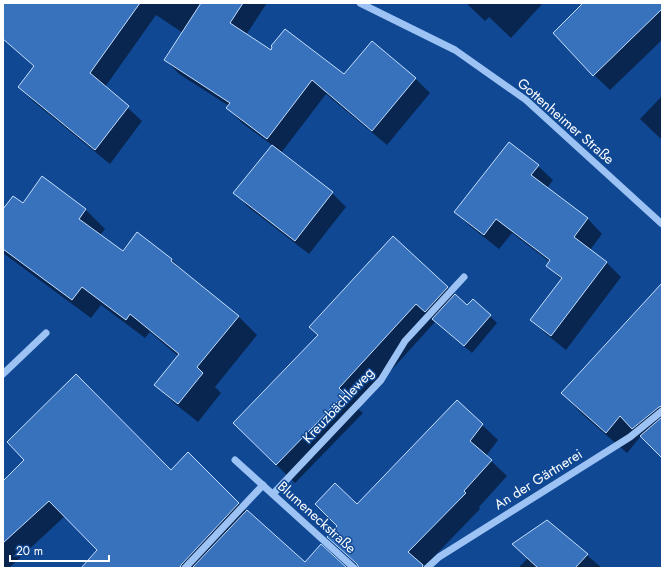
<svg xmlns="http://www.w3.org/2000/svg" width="665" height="571" font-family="Jost,sans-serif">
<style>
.shadow{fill:#0007}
.building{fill:#3872bc;stroke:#c4defe}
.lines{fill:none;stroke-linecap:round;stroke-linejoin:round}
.minor{stroke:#9dc3f4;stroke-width:7}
.labels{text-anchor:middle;stroke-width:3;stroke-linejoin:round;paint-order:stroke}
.street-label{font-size:14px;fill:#fff;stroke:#104894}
</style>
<rect width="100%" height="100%" fill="#104894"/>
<g class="shadow">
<path d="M 3,3 L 267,3 L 246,35 L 271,51 L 344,76 L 372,42 L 416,79 L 430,93 L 387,145 L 326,94 L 281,153 L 332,193 L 346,207 L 309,254 L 248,207 L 235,193 L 272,145 L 242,123 L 228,108 L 229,106 L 179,74 L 165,59 L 183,33 L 156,15 L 105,87 L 142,121 L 110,164 L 34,102 L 19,87 L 35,67 L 3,39 Z"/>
<path d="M 466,3 L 543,3 L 511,38 L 489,17 L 485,21 Z"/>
<path d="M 585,3 L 662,3 L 662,40 L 610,90 L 594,75 Z"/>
<path d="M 662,96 L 662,140 L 640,119 Z"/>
<path d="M 538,166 L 553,180 L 547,188 L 588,219 L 602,234 L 590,250 L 607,263 L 621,277 L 566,350 L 546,334 L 531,320 L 562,280 L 547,266 L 550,262 L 512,233 L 499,249 L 470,226 L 455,212 Z"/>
<path d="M 42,178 L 86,210 L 105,229 L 100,235 L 123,253 L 137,234 L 172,260 L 186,274 L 238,316 L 257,335 L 215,387 L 221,393 L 198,422 L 174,403 L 156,385 L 178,356 L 150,332 L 145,338 L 101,305 L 91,318 L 3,253 L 3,211 L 23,204 Z"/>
<path d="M 447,288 L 467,306 L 473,300 L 497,323 L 472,353 L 435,322 L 357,408 L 363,413 L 295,483 L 253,442 L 319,335 Z"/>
<path d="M 662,305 L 662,457 L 641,436 L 627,453 L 582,414 L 562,393 Z"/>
<path d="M 457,401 L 498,440 L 486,456 L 507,476 L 479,507 L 480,509 L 423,568 L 360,568 L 344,552 L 357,505 Z"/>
<path d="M 188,454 L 246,511 L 305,563 L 345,568 L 94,568 L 99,550 L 65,516 L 9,568 L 3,568 L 3,482 L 171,472 Z"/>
<path d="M 547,521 L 602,568 L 518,568 L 528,558 Z"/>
</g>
<g class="building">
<path d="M 3,3 L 140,3 L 90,73 L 129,106 L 95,150 L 18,87 L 34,66 L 3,39 Z"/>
<path d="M 201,3 L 243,3 L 230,23 L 271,50 L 272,47 L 271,46 L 285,29 L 344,74 L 372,41 L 416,78 L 372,131 L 312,80 L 267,139 L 226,108 L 230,103 L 164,60 Z"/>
<path d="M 583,3 L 662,3 L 662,9 L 593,76 L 553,33 Z"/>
<path d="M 509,142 L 539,165 L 531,175 L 588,218 L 574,237 L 607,262 L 551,336 L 530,320 L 562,278 L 546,266 L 550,260 L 496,219 L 484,235 L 454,212 Z"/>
<path d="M 272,145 L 333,192 L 295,241 L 233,193 Z"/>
<path d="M 42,176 L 86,209 L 79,219 L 123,251 L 137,232 L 172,259 L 171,261 L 239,316 L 197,367 L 203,373 L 178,404 L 154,385 L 179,354 L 130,314 L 126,320 L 82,287 L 72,300 L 3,249 L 3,209 L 13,196 L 23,203 Z"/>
<path d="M 393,236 L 448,287 L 425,312 L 416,304 L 339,388 L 345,394 L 276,465 L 233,423 L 318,335 L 309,327 Z"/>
<path d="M 662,283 L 662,406 L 659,407 L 632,429 L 620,416 L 606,433 L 561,393 Z"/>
<path d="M 455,294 L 467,305 L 473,299 L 491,315 L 464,346 L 432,319 Z"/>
<path d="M 76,374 L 171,470 L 188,452 L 239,503 L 181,565 L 180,568 L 81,568 L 97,550 L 49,501 L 3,543 L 3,481 L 24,460 L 7,442 Z"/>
<path d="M 457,400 L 483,424 L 470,441 L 492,460 L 464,491 L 466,493 L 408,552 L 423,565 L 422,568 L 359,568 L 357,564 L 327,537 L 337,526 L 315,504 L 335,483 L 357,504 Z"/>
<path d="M 662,417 L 662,458 L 640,436 Z"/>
<path d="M 247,510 L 305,562 L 321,544 L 347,568 L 192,568 Z"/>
<path d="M 547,520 L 588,554 L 575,568 L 538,568 L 512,544 Z"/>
</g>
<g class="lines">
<g class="minor">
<path d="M 360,3 L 455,50 L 526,100 L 662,224"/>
<path d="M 3,374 L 46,333"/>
<path d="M 235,460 L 354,568"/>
<path d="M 273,494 L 381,380 L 405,341 L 464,277"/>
<path d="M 185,568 L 263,485"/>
<path d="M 427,568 L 439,557 L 630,437 L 662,411"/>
</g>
</g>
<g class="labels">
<g class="street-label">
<text transform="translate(566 121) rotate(41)" y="5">Gottenheimer Straße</text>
<text transform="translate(338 405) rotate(-47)" y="5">Kreuzbächleweg</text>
<text transform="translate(538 479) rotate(-32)" y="5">An der Gärtnerei</text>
<text transform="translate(317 517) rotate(42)" y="5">Blumeneckstraße</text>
</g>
</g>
<rect width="665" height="571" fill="none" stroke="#ffffff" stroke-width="8"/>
<path d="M10 555v6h99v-6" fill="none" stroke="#ffffff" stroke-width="2"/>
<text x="16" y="555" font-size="12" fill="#ffffff" stroke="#104894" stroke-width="3" paint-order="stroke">20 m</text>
</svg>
